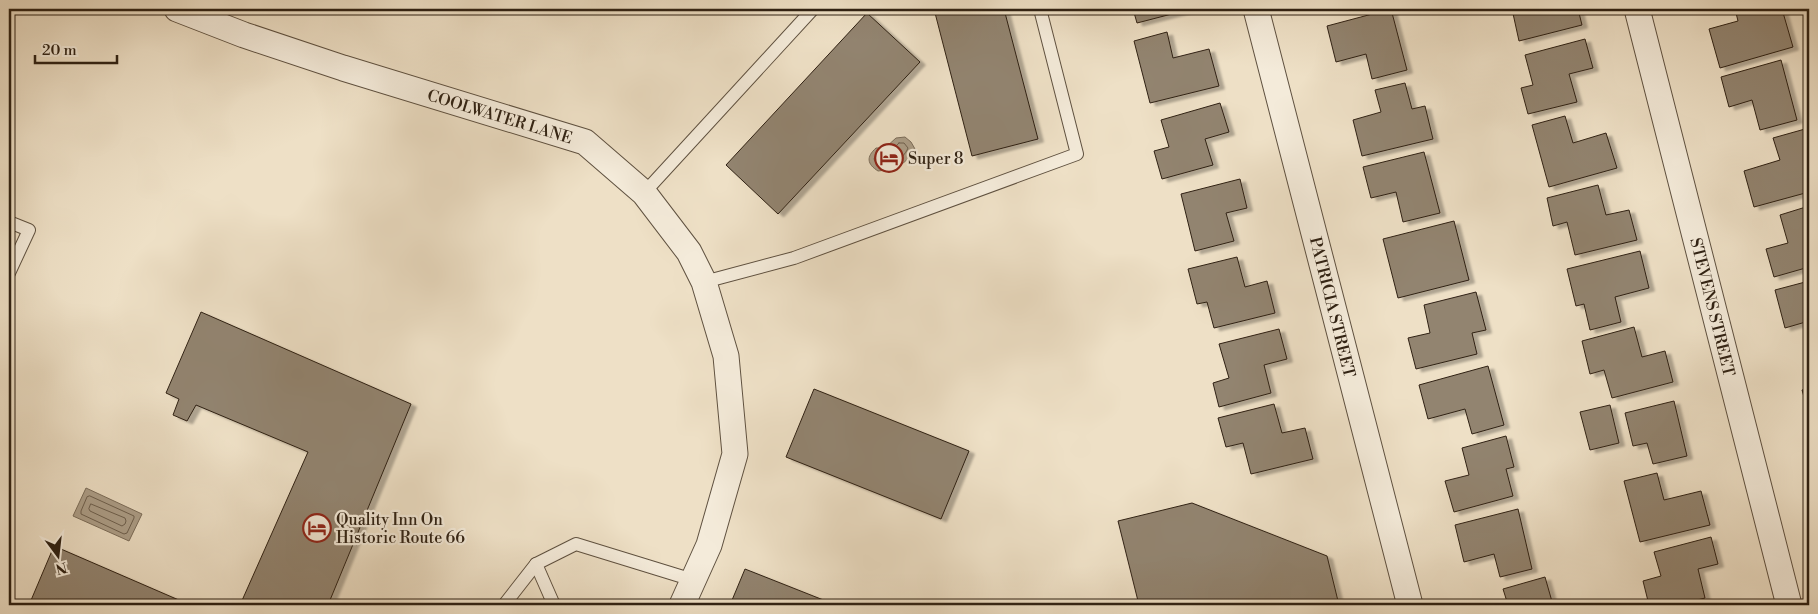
<svg xmlns="http://www.w3.org/2000/svg" width="1818" height="614" font-family="'Libre Bodoni',serif">
<style>
.water{fill:#ad9f89;stroke:#7b6d5a}
.lines{fill:none;stroke-linecap:round;stroke-linejoin:round}
.shore{stroke:#6e604e;stroke-width:1}
.building{fill:#928470;stroke:#2f2113;filter:url(#shadow)}
.lane-casing{stroke:#5f5140;stroke-width:14}
.street-casing{stroke:#5f5140;stroke-width:27}
.lane{stroke:#f4ebda;stroke-width:12}
.street{stroke:#f4ebda;stroke-width:25}
.labels{text-anchor:middle;stroke-width:4.5;stroke-linejoin:round;paint-order:stroke}
.street-label{font-size:16px;fill:#2f2113;stroke:#f4ebda}
.poi-label{font-size:16px;fill:#2f2113;stroke:#f4ebda;text-anchor:start}
</style>
<defs>
<filter id="shadow"><feDropShadow dx="5.5" dy="3" stdDeviation="1" flood-color="#0004"/></filter>
</defs>
<rect width="100%" height="100%" fill="#eee0c6"/>
<filter id="stains"><feTurbulence type="fractalNoise" baseFrequency=".004" numOctaves="4"/><feColorMatrix values="0 0 0 0 .2 0 0 0 0 .09 0 0 0 0 .02 0 0 0 .5 -.17"/></filter>
<radialGradient id="worn" r=".72"><stop offset=".6" stop-color="#630" stop-opacity="0"/><stop offset="1" stop-color="#630" stop-opacity=".3"/></radialGradient>
<g class="water">
<path d="M 905,137 L 911,142 L 915,149 C 905,165 897,169 878,171 C 867,164 866,157 876,148 L 885,148 L 896,138 Z"/>
<path d="M 86,488 L 142,514 L 129,541 L 73,516 Z"/>
</g>
<g class="lines">
<g class="shore">
<path d="M 899,143 L 904,143 L 908,148 C 904,159 881,176 874,159 C 877,150 881,155 888,152 C 892,150 896,146 899,143 Z"/>
<path d="M 90,496 L 134,516 L 134,518 L 127,533 L 124,534 L 81,514 L 81,511 L 87,497 Z"/>
<path d="M 91,504 L 125,518 L 126,521 L 125,524 L 122,526 L 90,511 L 89,509 Z"/>
</g>
</g>
<g class="building">
<path d="M 934,9 L 1004,9 L 1038,139 L 972,156 Z"/>
<path d="M 1133,9 L 1191,9 L 1137,23 Z"/>
<path d="M 1391,9 L 1407,70 L 1372,79 L 1366,54 L 1336,62 L 1327,26 Z"/>
<path d="M 1512,9 L 1578,9 L 1582,25 L 1519,41 Z"/>
<path d="M 1735,9 L 1782,9 L 1793,47 L 1720,68 L 1709,29 L 1738,21 Z"/>
<path d="M 867,13 L 920,62 L 778,214 L 726,165 Z"/>
<path d="M 1167,32 L 1173,58 L 1209,49 L 1219,86 L 1150,103 L 1134,41 Z"/>
<path d="M 1585,39 L 1593,68 L 1569,74 L 1577,102 L 1528,114 L 1521,88 L 1533,85 L 1525,55 Z"/>
<path d="M 1781,60 L 1797,120 L 1760,130 L 1752,100 L 1729,107 L 1721,77 Z"/>
<path d="M 1405,83 L 1412,109 L 1425,106 L 1433,139 L 1362,156 L 1353,120 L 1381,112 L 1375,90 Z"/>
<path d="M 1220,103 L 1229,132 L 1205,139 L 1213,165 L 1162,179 L 1154,151 L 1169,147 L 1161,120 Z"/>
<path d="M 1565,116 L 1573,143 L 1606,133 L 1617,168 L 1549,187 L 1532,125 Z"/>
<path d="M 1805,129 L 1809,146 L 1809,192 L 1754,207 L 1744,171 L 1780,160 L 1773,138 Z"/>
<path d="M 1424,152 L 1440,213 L 1403,222 L 1396,192 L 1371,198 L 1363,167 Z"/>
<path d="M 1240,179 L 1247,208 L 1226,213 L 1234,241 L 1195,251 L 1181,194 Z"/>
<path d="M 1598,185 L 1606,215 L 1629,210 L 1637,240 L 1575,255 L 1567,222 L 1553,226 L 1547,198 Z"/>
<path d="M 1809,206 L 1809,267 L 1774,277 L 1766,249 L 1788,243 L 1780,215 Z"/>
<path d="M 1454,221 L 1469,280 L 1398,298 L 1383,239 Z"/>
<path d="M 1640,251 L 1649,288 L 1615,297 L 1621,322 L 1590,330 L 1584,304 L 1576,306 L 1567,269 Z"/>
<path d="M 1237,257 L 1245,287 L 1267,281 L 1275,313 L 1214,328 L 1207,302 L 1197,304 L 1188,269 Z"/>
<path d="M 1809,281 L 1809,321 L 1785,328 L 1775,290 Z"/>
<path d="M 1476,292 L 1486,330 L 1472,333 L 1477,354 L 1416,369 L 1408,338 L 1430,333 L 1424,305 Z"/>
<path d="M 201,312 L 411,404 L 328,605 L 240,605 L 308,452 L 196,405 L 187,421 L 173,415 L 179,399 L 166,393 Z"/>
<path d="M 1634,327 L 1642,357 L 1665,351 L 1673,382 L 1612,398 L 1604,370 L 1590,374 L 1582,341 Z"/>
<path d="M 1279,329 L 1287,359 L 1264,365 L 1271,393 L 1219,407 L 1213,383 L 1229,378 L 1219,344 Z"/>
<path d="M 1488,366 L 1504,425 L 1472,434 L 1465,409 L 1428,419 L 1419,385 Z"/>
<path d="M 1809,388 L 1809,414 L 1802,390 Z"/>
<path d="M 814,389 L 969,451 L 941,519 L 786,457 Z"/>
<path d="M 1674,401 L 1687,456 L 1653,464 L 1647,443 L 1633,446 L 1625,413 Z"/>
<path d="M 1274,404 L 1282,433 L 1305,428 L 1313,459 L 1251,474 L 1243,443 L 1226,447 L 1218,418 Z"/>
<path d="M 1610,405 L 1619,443 L 1590,450 L 1580,412 Z"/>
<path d="M 1506,436 L 1514,467 L 1506,469 L 1513,496 L 1454,512 L 1445,481 L 1469,475 L 1462,448 Z"/>
<path d="M 1657,473 L 1664,500 L 1701,491 L 1710,525 L 1640,542 L 1624,481 Z"/>
<path d="M 1192,503 L 1327,556 L 1339,605 L 1139,605 L 1118,521 Z"/>
<path d="M 1518,509 L 1532,569 L 1500,577 L 1494,554 L 1464,562 L 1455,525 Z"/>
<path d="M 1711,537 L 1718,564 L 1698,569 L 1705,598 L 1678,605 L 1649,605 L 1643,581 L 1661,576 L 1654,552 Z"/>
<path d="M 54,546 L 188,604 L 187,605 L 29,605 Z"/>
<path d="M 745,569 L 836,605 L 730,605 Z"/>
<path d="M 1545,577 L 1553,605 L 1508,605 L 1503,589 Z"/>
</g>
<g class="lines">
<defs>
<g id="lane">
<path d="M 644,193 L 813,9"/>
<path d="M 9,222 L 29,230 L 9,273"/>
<path d="M 704,282 L 794,258 L 1077,154 L 1040,9"/>
<path d="M 536,564 L 554,605"/>
<path d="M 504,605 L 536,564 L 576,544 L 693,580"/>
</g>
<g id="street">
<path d="M 177,9 L 244,35 L 343,68 L 585,142 L 644,193 L 689,252 L 704,282 L 726,356 L 735,454 L 709,545 L 682,605"/>
<path d="M 1256,9 L 1410,605"/>
<path d="M 1637,9 L 1789,605"/>
</g>
</defs>
<use href="#lane" class="lane-casing"/>
<use href="#street" class="street-casing"/>
<use href="#lane" class="lane"/>
<use href="#street" class="street"/>
</g>
<defs>
<symbol id="hotel-ring" viewBox="-11 -11 22 22"><circle r="9.5" fill="#f4ebda" stroke="#8f2418" stroke-width="1.5"/><path d="M-6-4.5h1.5V1H6V5H4.5V3h-9V5H-6ZM-4 0a1.8 1.8 0 1 1 3.6 0ZM.5 0V-2.5h3Q6-2.5 6 0Z" fill="#8f2418"/></symbol>
</defs>
<g fill-rule="evenodd">
<use href="#hotel-ring" x="873" y="142" width="32" height="32"/>
<use href="#hotel-ring" x="301" y="512" width="32" height="32"/>
</g>
<g class="labels">
<g class="street-label">
<text transform="translate(500 116) rotate(17)" y="6">COOLWATER LANE</text>
<text transform="translate(1333 307) rotate(76)" y="6">PATRICIA STREET</text>
<text transform="translate(1713 307) rotate(76)" y="6">STEVENS STREET</text>
</g>
<g class="poi-label">
<text x="908" y="164">Super 8</text>
<text x="336" y="525">Quality Inn On<tspan x="336" dy="18">Historic Route 66</tspan></text>
</g>
</g>
<rect width="1818" height="614" fill="none" stroke="#eee0c6" stroke-width="30"/>
<rect x="10" y="10" width="1798" height="594" fill="none" stroke="#2f2113" stroke-width="2.5"/>
<rect x="15" y="15" width="1788" height="584" fill="none" stroke="#2f2113"/>
<g transform="translate(58 556) rotate(165)" stroke="#f4ebda" stroke-width="4" paint-order="stroke">
<path d="M0-4L9 19L0 12L-9 19Z" fill="#2f2113"/>
<text y="-8" font-size="14" font-weight="bold" text-anchor="middle" fill="#2f2113">N</text>
</g>
<path d="M35 55v8h82v-8" fill="none" stroke="#2f2113" stroke-width="2.5"/>
<text x="42" y="55" font-size="15" fill="#2f2113" stroke="#f4ebda" stroke-width="4" paint-order="stroke">20 m</text>
<rect width="100%" height="100%" filter="url(#stains)"/>
<rect width="100%" height="100%" fill="url(#worn)"/>
</svg>
